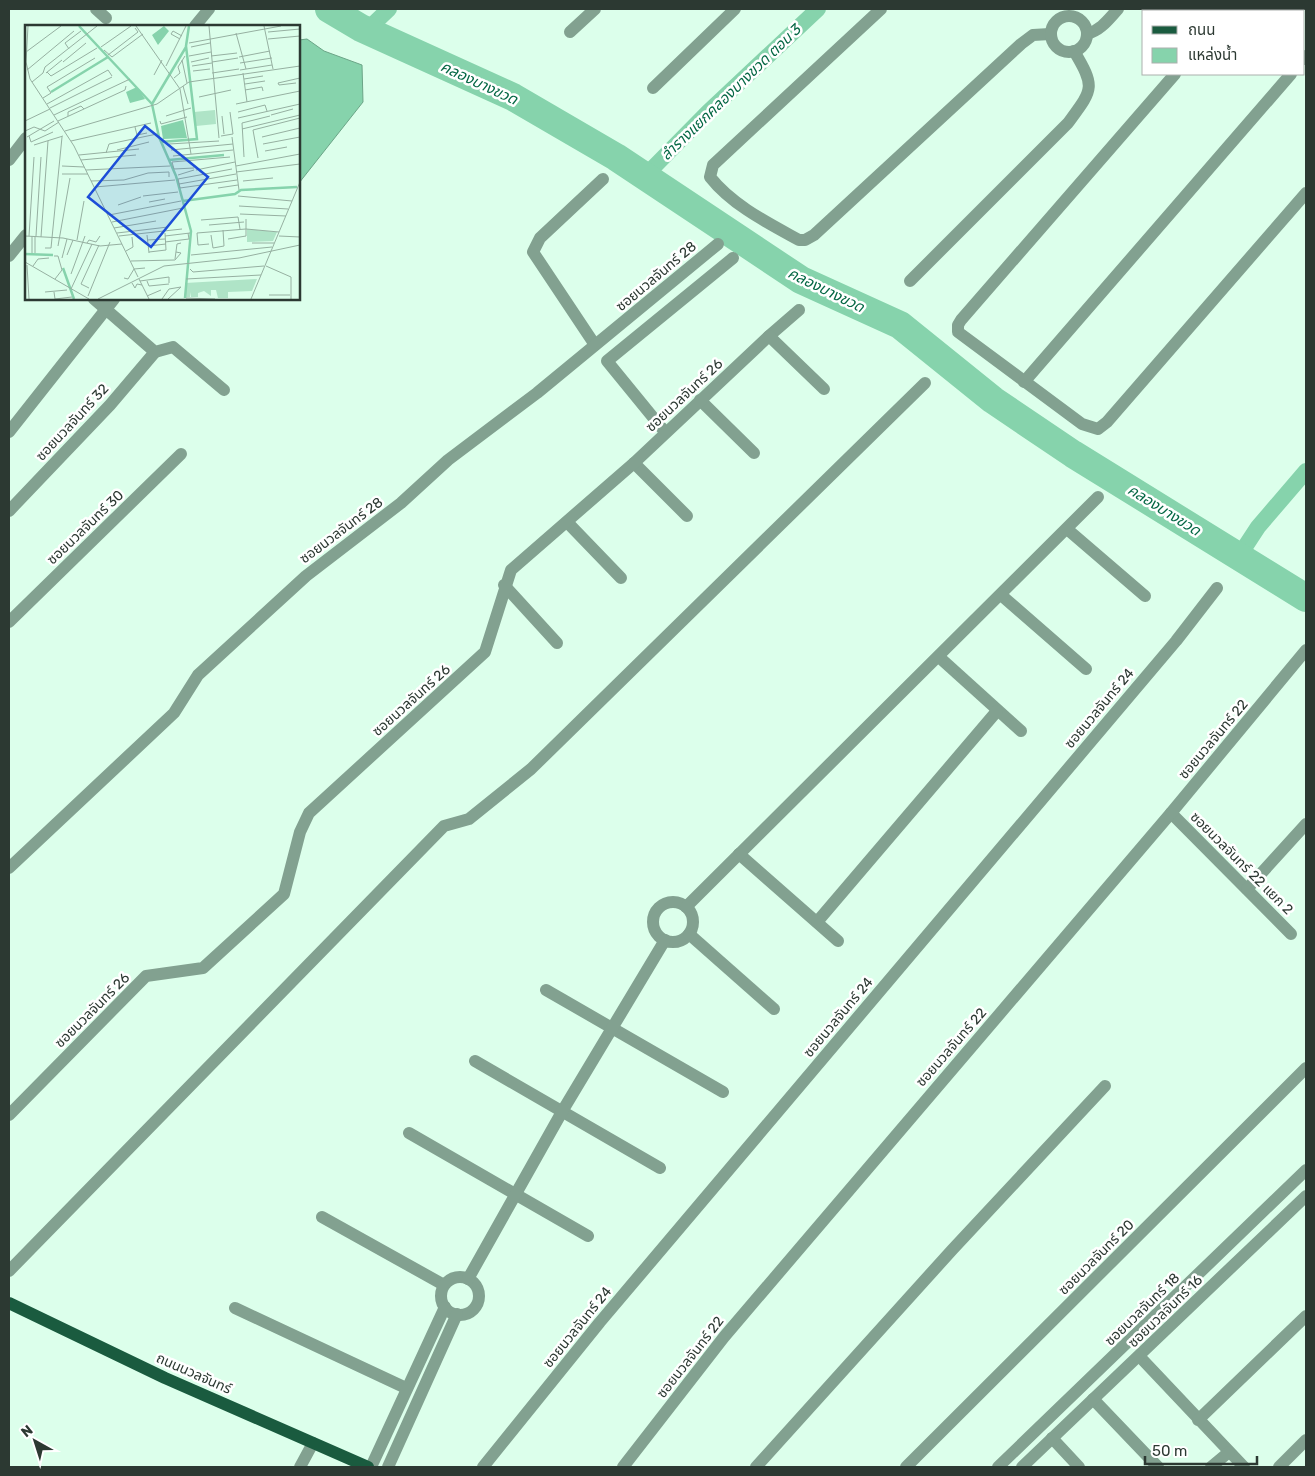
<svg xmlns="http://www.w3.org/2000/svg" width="1315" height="1476" font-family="Rubik,'Noto Sans Thai',sans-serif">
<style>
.water{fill:#86d3ac;stroke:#6ba587}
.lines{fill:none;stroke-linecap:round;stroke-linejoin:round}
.canal{stroke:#86d3ac;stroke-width:16}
.river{stroke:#86d3ac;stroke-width:28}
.minor{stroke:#82a190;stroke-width:12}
.major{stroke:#1a5b3f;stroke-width:12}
.labels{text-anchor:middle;stroke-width:5;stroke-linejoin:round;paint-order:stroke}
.street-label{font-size:14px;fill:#2c3932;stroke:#fff}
.water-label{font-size:15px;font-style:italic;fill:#046744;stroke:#fff}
.inset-river{fill:none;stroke:#86d3ac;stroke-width:2.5}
.inset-road{fill:none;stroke:#96b0a1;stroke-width:1}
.view{fill:#1d4ed8;fill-opacity:0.15;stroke:#1d4ed8;stroke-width:2.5}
.inset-edge{fill:none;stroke:#2c3932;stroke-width:2.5}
</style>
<rect width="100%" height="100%" fill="#dcffeb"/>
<path class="water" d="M 307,39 L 324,51 L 362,65 L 363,102 L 299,183 L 299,40 Z"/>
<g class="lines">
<g class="canal">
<path d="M 366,31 L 389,9"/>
<path d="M 645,176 L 708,112 L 818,9"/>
<path d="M 1239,556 L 1258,527 L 1306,471"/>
</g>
<path class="river" d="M 329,9 L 361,28 L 513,97 L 616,157 L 801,280 L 900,325 L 993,400 L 1073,454 L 1306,598"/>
<g class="minor">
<path d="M 96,9 L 106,18"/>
<path d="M 881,9 L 713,165 L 710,177 C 732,205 768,223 799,240 L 805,240 L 814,235 L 1021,44 L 1033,35 L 1050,34"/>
<path d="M 1230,11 L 1232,9"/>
<circle cx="1069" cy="34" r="18"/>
<path d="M 195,26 L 209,9"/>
<path d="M 570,32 L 595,9"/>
<path d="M 1087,34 C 1101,30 1108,20 1118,9"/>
<path d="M 1304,59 L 1306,56"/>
<path d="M 1175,74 L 961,320 L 958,325 L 958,332 L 1082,424 L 1098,429 L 1107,422 L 1306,193"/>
<path d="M 653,88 L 735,9"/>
<path d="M 9,160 L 26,138"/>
<path d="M 9,256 L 26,235"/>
<path d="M 910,281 L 1068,123 C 1093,89 1096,88 1074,51"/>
<path d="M 94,299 L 155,352 L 173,347 L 224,390"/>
<path d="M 769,336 L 799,310"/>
<path d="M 595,345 L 533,252 L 540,238 L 603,179"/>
<path d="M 1024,382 L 1291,74"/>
<path d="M 700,400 L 754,453"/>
<path d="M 9,432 L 114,299"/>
<path d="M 665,432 L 607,361 L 733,258"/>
<path d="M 634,463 L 687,516"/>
<path d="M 9,511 L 110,405 L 155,352"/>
<path d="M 567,522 L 621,578"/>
<path d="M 1067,529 L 1145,596"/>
<path d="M 504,585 L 557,643"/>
<path d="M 1001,595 L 1086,669"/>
<path d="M 9,622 L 181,454"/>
<path d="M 939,657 L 1021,731"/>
<path d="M 1171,813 L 1291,934"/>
<path d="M 739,854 L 838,941"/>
<path d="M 9,868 L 174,713 L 198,675 L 306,576 L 401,503 L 448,460 L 537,393 L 718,244"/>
<path d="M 1247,889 L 1306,824"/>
<circle cx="673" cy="922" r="20"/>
<path d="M 686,907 L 1098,497"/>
<path d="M 817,922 L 997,711"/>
<path d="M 689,934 L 774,1009"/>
<path d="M 546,990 L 723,1092"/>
<path d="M 475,1061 L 660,1168"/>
<path d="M 9,1115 L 146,976 L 203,968 L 284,894 L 300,832 L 309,813 L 485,652 L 511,570 L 634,463 L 769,336 L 824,389"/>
<path d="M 409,1133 L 588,1236"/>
<path d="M 322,1217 L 444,1285"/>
<path d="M 9,1271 L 444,826 L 469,819 L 531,769 L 925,383"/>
<circle cx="460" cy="1296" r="19"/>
<path d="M 468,1279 L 563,1110 L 665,940"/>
<path d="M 235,1308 L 406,1388"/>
<path d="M 1140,1357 L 1244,1467"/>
<path d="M 1093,1399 L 1158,1467"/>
<path d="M 1198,1420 L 1306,1316"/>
<path d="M 1052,1438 L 1079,1467"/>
<path d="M 300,1467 L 313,1443"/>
<path d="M 371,1467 L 445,1307"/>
<path d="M 388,1467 L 457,1314"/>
<path d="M 483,1467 L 600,1322 L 1176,641 L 1217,588"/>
<path d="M 623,1467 L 724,1337 L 1171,813 L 1306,650"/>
<path d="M 756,1467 L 952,1250 L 1105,1086"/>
<path d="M 906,1467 L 1306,1068"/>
<path d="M 998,1467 L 1306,1170"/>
<path d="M 1022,1467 L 1306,1196"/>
<path d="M 1211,1467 L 1229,1452"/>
<path d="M 1279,1467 L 1306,1440"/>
</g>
<path class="major" d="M 9,1303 L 165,1378 L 368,1467"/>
</g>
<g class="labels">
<g class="street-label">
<text transform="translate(656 276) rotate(-40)" y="5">ซอยนวลจันทร์ 28</text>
<text transform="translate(684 395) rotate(-43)" y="5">ซอยนวลจันทร์ 26</text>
<text transform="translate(72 422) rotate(-47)" y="5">ซอยนวลจันทร์ 32</text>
<text transform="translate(85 527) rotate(-44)" y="5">ซอยนวลจันทร์ 30</text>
<text transform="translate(341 530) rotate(-37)" y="5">ซอยนวลจันทร์ 28</text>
<text transform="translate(411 700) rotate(-42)" y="5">ซอยนวลจันทร์ 26</text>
<text transform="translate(1099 708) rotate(-50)" y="5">ซอยนวลจันทร์ 24</text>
<text transform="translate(1213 739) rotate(-50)" y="5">ซอยนวลจันทร์ 22</text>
<text transform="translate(1242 863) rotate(45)" y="5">ซอยนวลจันทร์ 22 แยก 2</text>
<text transform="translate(92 1010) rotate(-45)" y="5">ซอยนวลจันทร์ 26</text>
<text transform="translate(838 1017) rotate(-50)" y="5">ซอยนวลจันทร์ 24</text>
<text transform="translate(951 1047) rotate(-49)" y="5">ซอยนวลจันทร์ 22</text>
<text transform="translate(1096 1257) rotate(-45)" y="5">ซอยนวลจันทร์ 20</text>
<text transform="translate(1142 1309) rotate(-44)" y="5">ซอยนวลจันทร์ 18</text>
<text transform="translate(1165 1311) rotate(-44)" y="5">ซอยนวลจันทร์ 16</text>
<text transform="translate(577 1327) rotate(-51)" y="5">ซอยนวลจันทร์ 24</text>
<text transform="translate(690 1357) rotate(-52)" y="5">ซอยนวลจันทร์ 22</text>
<text transform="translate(194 1373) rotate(24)" y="5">ถนนนวลจันทร์</text>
</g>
<g class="water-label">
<text transform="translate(479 83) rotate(25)" y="5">คลองบางขวด</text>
<text transform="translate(731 92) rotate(-44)" y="5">ลำรางแยกคลองบางขวด ตอน 3</text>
<text transform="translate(826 290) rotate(26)" y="5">คลองบางขวด</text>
<text transform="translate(1164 510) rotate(32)" y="5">คลองบางขวด</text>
</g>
</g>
<g transform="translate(25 25)">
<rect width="275" height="275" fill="#dcffeb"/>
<path d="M 190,85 L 191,99 L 171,101 L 169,87 ZM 222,204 L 252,207 L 248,216 L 222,217 ZM 232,254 L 227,266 L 203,267 L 203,273 L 193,273 L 191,265 L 186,265 L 186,271 L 179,266 L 173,268 L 173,272 L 166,272 L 165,267 L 165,272 L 161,272 L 160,258 Z" fill="#afe4c7"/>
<path d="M 139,1 L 144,6 L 133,20 L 127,10 ZM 112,62 L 120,74 L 105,78 L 101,67 ZM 158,95 L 162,113 L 138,114 L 136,101 Z" fill="#86d3ac"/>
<path class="inset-river" d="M 54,1 L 127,79 L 134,112 L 151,151 L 166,206 L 160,273M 26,67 L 83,32M 127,79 L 161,22M 136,117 L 172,114 L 161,21 L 164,1M 144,135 L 199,130M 158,176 L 210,169 L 216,165 L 272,162M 0,229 L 28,230M 38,243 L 49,274"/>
<path class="inset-road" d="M 3,1 L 1,37 L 5,54 L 49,121 L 113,252M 111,1 L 155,64 L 166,129M 184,1 L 194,113M 239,1 L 248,44M 243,7 L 275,4M 211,8 L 221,44M 155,14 L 146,9 L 148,6 L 157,11M 243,14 L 275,11M 164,18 L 256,1M 76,22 L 106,1M 166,22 L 185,18M 44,24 L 40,18 L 56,6M 79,25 L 87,32 L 118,9M 1,27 L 36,1M 83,30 L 113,7 L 110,3M 164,31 L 186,27M 186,31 L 212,28M 214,32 L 245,26M 157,35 L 162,58M 38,37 L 61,18M 166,37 L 184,33M 187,37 L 213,33M 215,38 L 247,33M 141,41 L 161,1M 167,41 L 187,38M 2,45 L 49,6M 215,45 L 247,40M 168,46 L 185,44M 22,47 L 26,51 L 72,23M 21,48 L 37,35M 187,48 L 214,44M 218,48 L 222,77M 129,50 L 137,35M 149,53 L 155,48 L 153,42 L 160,31M 219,54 L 238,51M 7,57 L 18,48 L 20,42 L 72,1M 271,58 L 254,60 L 253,58 L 275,53M 220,59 L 240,56M 158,61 L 163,79M 220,65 L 237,62 L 238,66M 174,72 L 206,65M 18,73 L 26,68 L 22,62 L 70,33M 22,79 L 83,45 L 87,51M 211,79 L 275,66M 25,83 L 87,52M 213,87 L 240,80 L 242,86M 29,90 L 105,54M 246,90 L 268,84M 43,91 L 43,87 L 56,81 L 59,84M 141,91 L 166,83M 197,91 L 199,109M 213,93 L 275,79M 0,96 L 25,84M 33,96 L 100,65 L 101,61M 135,96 L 136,99 L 162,92M 110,102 L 112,110 L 122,108M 217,104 L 275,90M 0,106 L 9,102 L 20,106 L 34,97M 40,106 L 132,79 L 164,57 L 275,41M 4,111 L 6,117 L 28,107M 196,111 L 208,109 L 205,87M 2,112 L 29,96M 207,112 L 214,165M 237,112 L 275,103M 46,116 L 126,98M 144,119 L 194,116M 238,119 L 275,112M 9,120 L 38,111M 92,125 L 124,117M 146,125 L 208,119M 240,126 L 262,122M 81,128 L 84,119 L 132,109M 54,130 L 114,124M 148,131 L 208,125M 219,132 L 217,98 L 245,91M 233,133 L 228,105 L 275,93M 56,135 L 111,130M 37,141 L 59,142M 211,141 L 275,129M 169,143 L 149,144 L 147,137 L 205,132M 207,144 L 153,154 L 155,163 L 212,155M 61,145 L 145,141M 171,145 L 210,137M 211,147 L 275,139M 37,149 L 63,149M 153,150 L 169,145M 66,156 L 99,155 L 123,148 L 144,147 L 144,152M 218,156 L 248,153M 154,159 L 211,149M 70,162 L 150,155M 193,163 L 213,160M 118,171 L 153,167M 213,171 L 267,176M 124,177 L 140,174M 93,180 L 116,172M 214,181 L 263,184M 215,189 L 261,191M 84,190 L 156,176M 176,195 L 213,192 L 215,204M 87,197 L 158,183M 184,200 L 219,197M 89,203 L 131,196M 92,208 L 143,202M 122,210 L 124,228M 186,210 L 188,223 L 199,221 L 198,205M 0,211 L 38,213 L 75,221 L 97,219M 4,211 L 9,132M 11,211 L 16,132M 94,211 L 157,204M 140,211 L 165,208M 254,211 L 275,212M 16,212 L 23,116M 203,214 L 221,211 L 221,194M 52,215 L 59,176M 122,215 L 140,214M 140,217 L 164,214 L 163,208M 62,218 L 64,215 L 71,217 L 75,211M 227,218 L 249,218M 184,219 L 173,220 L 172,208 L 221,204 L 254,207M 33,221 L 45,153M 123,221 L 141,219M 20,223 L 26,223 L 37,112M 101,226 L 108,222 L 107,212M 124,227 L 141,225 L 140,208M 7,228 L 7,211M 10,228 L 10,211M 42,230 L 48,215M 166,230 L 247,222M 29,231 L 33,231 L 37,245 L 30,254M 37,233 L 42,214M 150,234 L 152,219 L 156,218M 106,236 L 150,235 L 156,228 L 151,227M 0,237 L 64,274M 2,240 L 4,274M 8,241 L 13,234 L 24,233M 241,241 L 266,252M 165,244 L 168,247 L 239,241M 46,249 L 60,211M 266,252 L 266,274M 99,253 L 103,254 L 109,244 L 120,243M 114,254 L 124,274M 161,254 L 236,250M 115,256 L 144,252 L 144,258M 122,256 L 124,261 L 144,259M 107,258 L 110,263 L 112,259 L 117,260M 64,263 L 56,259 L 74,220M 46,264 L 67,219M 20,267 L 42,265M 29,267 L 30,274 L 47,272M 244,270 L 265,270M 63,271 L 85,217M 122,271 L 136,265M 161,273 L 190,274M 73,274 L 139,241 L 214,233 L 275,220M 137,274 L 144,264 L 156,262M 143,274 L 156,262M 226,274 L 275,157"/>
<path class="view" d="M 120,101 L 183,152 L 126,222 L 63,172 Z"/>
<rect width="275" height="275" class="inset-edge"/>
</g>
<rect width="1315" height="1476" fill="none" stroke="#2c3932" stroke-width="20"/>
<rect x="1142" y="10" width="162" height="65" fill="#ffffff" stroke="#abb0ad"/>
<rect x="1152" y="26" width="25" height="8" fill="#1a5b3f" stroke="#abb0ad"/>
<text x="1188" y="35" font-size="15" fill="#2c3932">ถนน</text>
<rect x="1152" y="48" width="25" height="15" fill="#86d3ac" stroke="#abb0ad"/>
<text x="1188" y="60" font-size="15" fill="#2c3932">แหล่งน้ำ</text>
<g transform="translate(35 1441) rotate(321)" stroke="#ffffff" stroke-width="4" paint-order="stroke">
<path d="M0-4L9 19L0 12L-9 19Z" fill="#2c3932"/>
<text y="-8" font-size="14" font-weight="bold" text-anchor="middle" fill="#2c3932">N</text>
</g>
<path d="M1145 1456v8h112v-8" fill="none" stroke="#2c3932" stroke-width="2.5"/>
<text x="1152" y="1456" font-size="15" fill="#2c3932" stroke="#ffffff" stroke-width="4" paint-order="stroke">50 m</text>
</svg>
